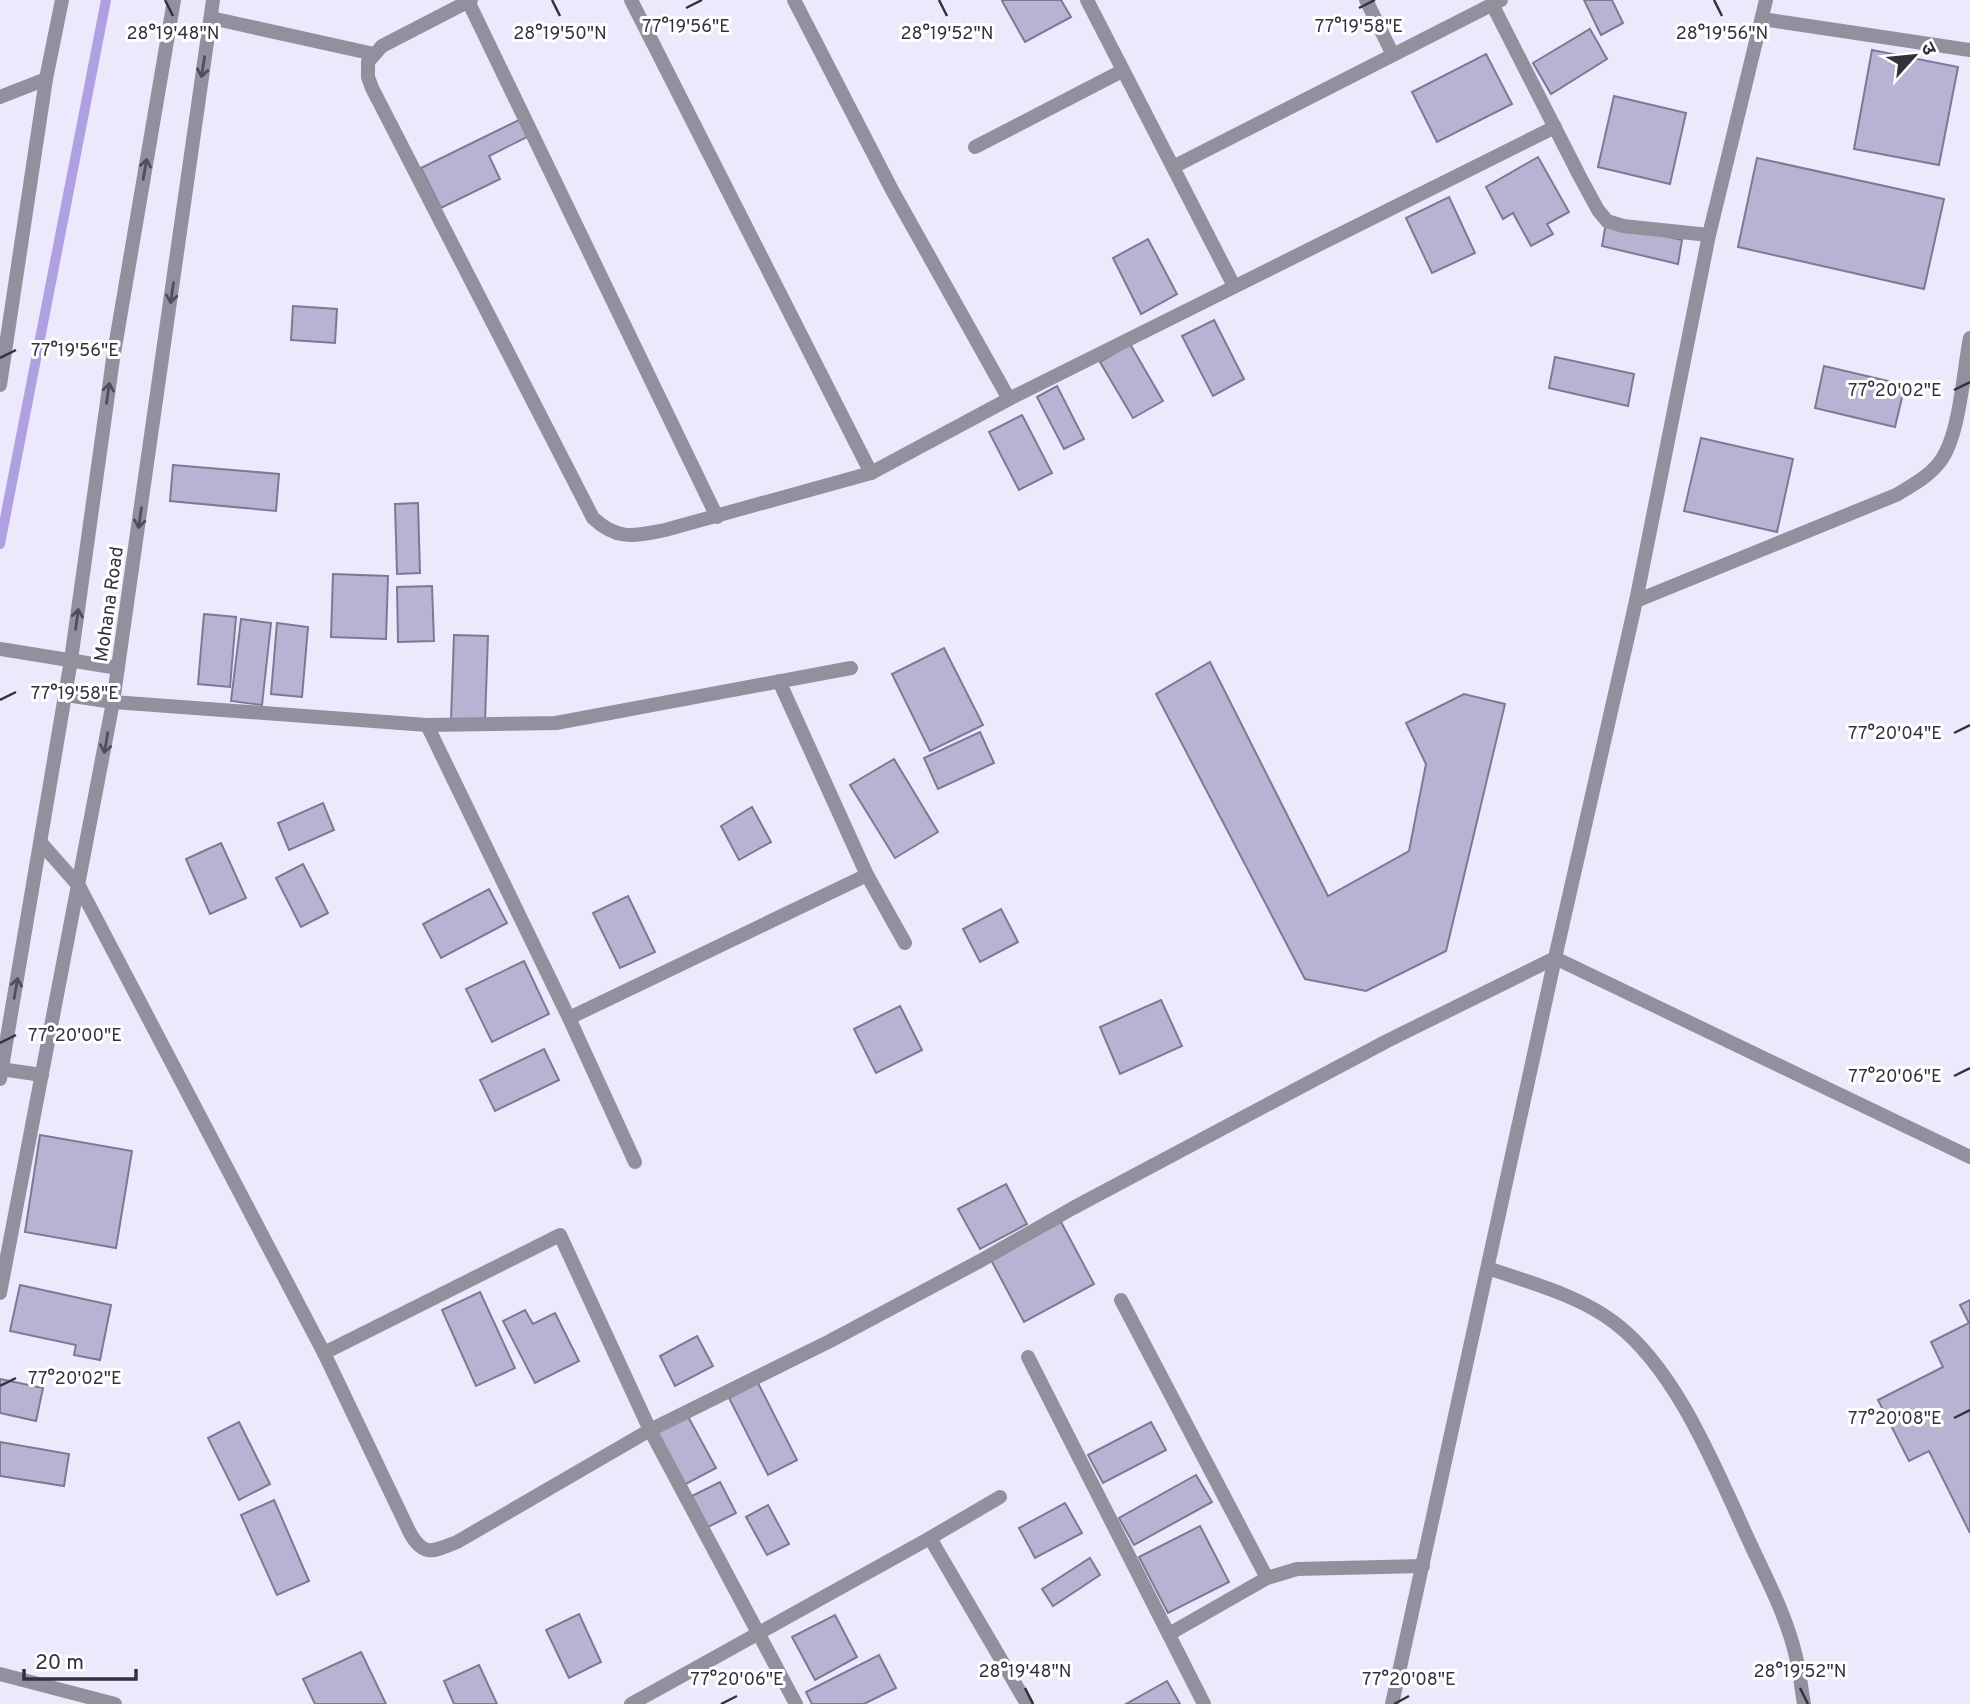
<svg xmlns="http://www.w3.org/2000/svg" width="1970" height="1704" font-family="Overpass,'Noto Sans Devanagari',sans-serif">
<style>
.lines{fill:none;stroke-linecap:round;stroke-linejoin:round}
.stream{stroke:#afa0e1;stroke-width:10}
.building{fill:#b9b3d3;stroke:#7e7896;stroke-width:2}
.service{stroke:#93909e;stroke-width:14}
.minor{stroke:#93909e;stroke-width:14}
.tertiary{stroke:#93909e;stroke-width:14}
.oneway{stroke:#504e5b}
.ticks{fill:none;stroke:#33313e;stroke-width:2.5}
.labels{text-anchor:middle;stroke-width:6;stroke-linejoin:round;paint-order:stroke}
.street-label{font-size:19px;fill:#33313e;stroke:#fff}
.ticks-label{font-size:18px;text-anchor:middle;fill:#33313e;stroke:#fff;stroke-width:6;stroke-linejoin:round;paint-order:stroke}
</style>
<rect width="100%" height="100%" fill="#ede9fd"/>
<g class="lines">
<path class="stream" d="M 0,544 L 106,0"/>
</g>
<g class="building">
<path d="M 1004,0 L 1061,0 L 1071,17 L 1025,42 L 1002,1 Z"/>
<path d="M 1584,0 L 1612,0 L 1623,23 L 1601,35 Z"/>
<path d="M 1590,29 L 1607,59 L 1551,94 L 1533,63 Z"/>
<path d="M 1872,50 L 1958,67 L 1939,165 L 1854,149 Z"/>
<path d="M 1486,54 L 1512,104 L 1437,142 L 1412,92 Z"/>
<path d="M 1614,96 L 1686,113 L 1670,184 L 1598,167 Z"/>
<path d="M 521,119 L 529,136 L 489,156 L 500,179 L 441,208 L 421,168 Z"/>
<path d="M 1538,157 L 1569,212 L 1547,224 L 1553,234 L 1531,246 L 1513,213 L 1503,219 L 1486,187 Z"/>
<path d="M 1757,158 L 1944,199 L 1924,289 L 1738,247 Z"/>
<path d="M 1449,197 L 1475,253 L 1432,273 L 1406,218 Z"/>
<path d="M 1606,223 L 1682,240 L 1678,264 L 1602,246 Z"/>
<path d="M 1148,239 L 1177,294 L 1141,314 L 1113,258 Z"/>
<path d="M 293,306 L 337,309 L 335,343 L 291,340 Z"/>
<path d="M 1214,320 L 1244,379 L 1213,396 L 1182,336 Z"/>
<path d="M 1130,344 L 1163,401 L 1133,418 L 1100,362 Z"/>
<path d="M 1555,357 L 1634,374 L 1628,406 L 1549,388 Z"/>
<path d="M 1824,366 L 1905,385 L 1895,427 L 1815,408 Z"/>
<path d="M 1057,386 L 1084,439 L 1064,449 L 1037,397 Z"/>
<path d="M 1022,415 L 1052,473 L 1019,490 L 989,432 Z"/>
<path d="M 1701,438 L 1793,459 L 1777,532 L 1684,511 Z"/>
<path d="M 173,465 L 279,474 L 276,511 L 170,501 Z"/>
<path d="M 418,503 L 420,573 L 397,574 L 395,504 Z"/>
<path d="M 333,574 L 388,576 L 386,639 L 331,637 Z"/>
<path d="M 432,586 L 434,641 L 398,642 L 397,587 Z"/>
<path d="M 204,614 L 236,617 L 230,687 L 198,684 Z"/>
<path d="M 241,619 L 271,623 L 262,705 L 231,701 Z"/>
<path d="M 277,623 L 308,627 L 302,697 L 271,694 Z"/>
<path d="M 454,635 L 488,636 L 485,721 L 451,720 Z"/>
<path d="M 944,648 L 983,725 L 930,751 L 892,674 Z"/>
<path d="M 1210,662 L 1328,896 L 1409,851 L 1426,764 L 1406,723 L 1464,694 L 1505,704 L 1446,951 L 1366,991 L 1305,979 L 1156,694 Z"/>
<path d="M 980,732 L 994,763 L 938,789 L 924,758 Z"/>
<path d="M 894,759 L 938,832 L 895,858 L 850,785 Z"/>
<path d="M 323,803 L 334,830 L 289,850 L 278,823 Z"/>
<path d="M 752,807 L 771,842 L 739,860 L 721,826 Z"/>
<path d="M 221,843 L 246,898 L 210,914 L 186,859 Z"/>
<path d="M 303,864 L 328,913 L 301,927 L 276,878 Z"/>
<path d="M 489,889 L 507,923 L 441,958 L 423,924 Z"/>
<path d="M 628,896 L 655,952 L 620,968 L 593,913 Z"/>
<path d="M 1001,909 L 1018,942 L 980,962 L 963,929 Z"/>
<path d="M 524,961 L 549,1014 L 492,1042 L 466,989 Z"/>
<path d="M 1161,1000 L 1182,1046 L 1120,1074 L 1100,1027 Z"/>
<path d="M 900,1006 L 922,1050 L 876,1073 L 854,1029 Z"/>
<path d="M 544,1049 L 559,1080 L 495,1111 L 480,1080 Z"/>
<path d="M 40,1135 L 132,1151 L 116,1248 L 25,1232 Z"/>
<path d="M 1006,1184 L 1027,1224 L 980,1249 L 958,1209 Z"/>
<path d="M 1061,1222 L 1094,1284 L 1024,1322 L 991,1260 Z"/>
<path d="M 20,1285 L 111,1305 L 100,1360 L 74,1355 L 76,1345 L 10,1331 Z"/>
<path d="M 480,1292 L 515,1368 L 476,1386 L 442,1310 Z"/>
<path d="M 1970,1300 L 1970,1533 L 1929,1451 L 1909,1461 L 1878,1400 L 1943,1367 L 1931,1342 L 1969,1323 L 1960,1305 Z"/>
<path d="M 525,1310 L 533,1324 L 555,1313 L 579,1361 L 535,1383 L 503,1321 Z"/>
<path d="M 697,1336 L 713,1366 L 675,1386 L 660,1356 Z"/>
<path d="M 0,1379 L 43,1388 L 36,1421 L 0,1413 Z"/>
<path d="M 758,1383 L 797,1460 L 768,1475 L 729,1398 Z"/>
<path d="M 686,1413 L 716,1468 L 682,1486 L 652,1431 Z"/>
<path d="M 239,1422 L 270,1484 L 239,1500 L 208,1438 Z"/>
<path d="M 1151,1422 L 1166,1450 L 1103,1483 L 1088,1455 Z"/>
<path d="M 0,1442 L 69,1454 L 64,1486 L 0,1476 Z"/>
<path d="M 1196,1475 L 1212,1502 L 1134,1545 L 1119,1518 Z"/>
<path d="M 720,1482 L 736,1513 L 708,1527 L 692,1496 Z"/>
<path d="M 274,1500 L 309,1581 L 277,1595 L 241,1515 Z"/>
<path d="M 1065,1503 L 1082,1533 L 1035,1558 L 1019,1528 Z"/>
<path d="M 768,1505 L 789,1544 L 767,1555 L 746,1517 Z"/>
<path d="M 1200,1526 L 1229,1582 L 1168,1613 L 1139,1557 Z"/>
<path d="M 1090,1558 L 1100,1575 L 1053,1606 L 1042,1589 Z"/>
<path d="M 579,1614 L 601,1662 L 569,1678 L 546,1630 Z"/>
<path d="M 835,1615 L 857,1657 L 815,1680 L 792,1637 Z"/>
<path d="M 361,1652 L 386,1704 L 315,1704 L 303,1679 Z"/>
<path d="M 879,1655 L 896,1688 L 864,1704 L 812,1704 L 806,1692 Z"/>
<path d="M 479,1665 L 497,1704 L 454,1704 L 444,1681 Z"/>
<path d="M 1167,1681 L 1180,1704 L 1126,1704 Z"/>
</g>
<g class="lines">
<path class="service" d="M 1488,1268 C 1530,1283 1579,1295 1615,1323 C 1678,1371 1717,1472 1750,1543 C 1767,1580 1787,1617 1796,1657 C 1800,1672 1801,1688 1804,1704"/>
<g class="minor">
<path d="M 471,0 L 382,46 L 368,62 L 368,77 L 372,88 L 593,518 C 618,541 634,536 665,530 L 871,473 L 1009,399"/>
<path d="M 631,0 L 871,473"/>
<path d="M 794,0 L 892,190 L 1009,399 L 1555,127"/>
<path d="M 1087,0 L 1234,286"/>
<path d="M 1366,0 L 1393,55"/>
<path d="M 468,1 L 717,517"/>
<path d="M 1492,4 L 1579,175 L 1598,210 L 1607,221 L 1623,226 L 1709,235"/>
<path d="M 211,18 L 374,54"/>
<path d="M 1762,19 L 1970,50"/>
<path d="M 0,97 L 46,79"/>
<path d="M 975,147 L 1122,71"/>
<path d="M 1173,167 L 1501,0"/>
<path d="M 0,385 L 46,79 L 62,0"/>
<path d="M 1636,601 L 1896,495 C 1911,486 1928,477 1939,463 C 1960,437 1963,372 1970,338"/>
<path d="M 0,649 L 118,668"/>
<path d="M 779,681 L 867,875 L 905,943"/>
<path d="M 66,695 L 113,702 L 427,725 L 556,723 L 851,668"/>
<path d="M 427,725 L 569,1018 L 635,1162"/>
<path d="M 41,843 L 79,886 L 324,1353 L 410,1533 C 424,1558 434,1551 457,1542 L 650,1430 L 830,1341 L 980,1261 L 1073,1208 L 1387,1041 L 1555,958 L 1970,1157"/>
<path d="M 569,1018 L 867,875"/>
<path d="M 0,1069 L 42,1075"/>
<path d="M 1121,1300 L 1267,1578"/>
<path d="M 324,1353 L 560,1235 L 650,1430 L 796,1704"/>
<path d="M 1028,1357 L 1204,1704"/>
<path d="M 930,1538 L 1027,1704"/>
<path d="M 1169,1634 L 1267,1578 L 1297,1569 L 1423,1566"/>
<path d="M 0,1674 L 115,1704"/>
<path d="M 631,1704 L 930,1538 L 1000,1497"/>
<path d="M 1392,1704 L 1555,958 L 1636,601 L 1709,235 L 1766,0"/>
</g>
<g class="tertiary">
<path d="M 0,1079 L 71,660 L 113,359 L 174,0"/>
<path d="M 0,1293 L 113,702 L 213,0"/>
</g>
</g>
<defs><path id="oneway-shaft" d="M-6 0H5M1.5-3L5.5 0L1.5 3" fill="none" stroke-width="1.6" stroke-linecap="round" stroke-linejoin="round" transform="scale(1.75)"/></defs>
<g class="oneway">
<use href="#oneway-shaft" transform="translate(203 67) rotate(99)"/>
<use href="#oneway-shaft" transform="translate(145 169) rotate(-80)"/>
<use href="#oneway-shaft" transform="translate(172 293) rotate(98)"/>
<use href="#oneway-shaft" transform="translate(108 393) rotate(-82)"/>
<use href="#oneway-shaft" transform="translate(140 518) rotate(98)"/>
<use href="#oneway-shaft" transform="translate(77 619) rotate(-82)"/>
<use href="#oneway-shaft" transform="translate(106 743) rotate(100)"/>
<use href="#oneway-shaft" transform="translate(16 988) rotate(-80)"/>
</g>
<path class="ticks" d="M 165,0 L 173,16M 552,0 L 560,16M 939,0 L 947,16M 1714,0 L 1722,16M 686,8 L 702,0M 1359,8 L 1375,0M 0,358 L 16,350M 1954,390 L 1970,382M 0,700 L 16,692M 1954,733 L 1970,725M 0,1043 L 16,1035M 1954,1076 L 1970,1068M 0,1386 L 16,1378M 1954,1418 L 1970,1410M 1025,1688 L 1033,1704M 1800,1688 L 1808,1704M 721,1704 L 737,1696M 1394,1704 L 1409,1696"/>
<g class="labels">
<g class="street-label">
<text transform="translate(108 604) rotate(-82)" y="7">Mohana Road</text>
</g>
</g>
<g class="ticks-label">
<text x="686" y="32">77°19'56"E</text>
<text x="1359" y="32">77°19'58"E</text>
<text x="173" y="39">28°19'48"N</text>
<text x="560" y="39">28°19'50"N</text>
<text x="947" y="39">28°19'52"N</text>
<text x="1722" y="39">28°19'56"N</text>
<text x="75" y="356">77°19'56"E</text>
<text x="1895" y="396">77°20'02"E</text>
<text x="75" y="699">77°19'58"E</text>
<text x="1895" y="739">77°20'04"E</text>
<text x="75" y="1041">77°20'00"E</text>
<text x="1895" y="1082">77°20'06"E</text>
<text x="75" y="1384">77°20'02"E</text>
<text x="1895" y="1424">77°20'08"E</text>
<text x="1025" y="1677">28°19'48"N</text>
<text x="1800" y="1677">28°19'52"N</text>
<text x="737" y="1685">77°20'06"E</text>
<text x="1409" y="1685">77°20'08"E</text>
</g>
<g transform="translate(1914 56) rotate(63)" stroke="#ffffff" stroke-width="5" paint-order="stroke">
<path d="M0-5L12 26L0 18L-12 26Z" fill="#33313e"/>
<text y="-10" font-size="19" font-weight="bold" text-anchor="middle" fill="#33313e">उ</text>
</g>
<path d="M24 1669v10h112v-10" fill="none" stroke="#33313e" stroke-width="3.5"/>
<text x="35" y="1669" font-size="21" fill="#33313e" stroke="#ffffff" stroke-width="5" paint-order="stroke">20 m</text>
</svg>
